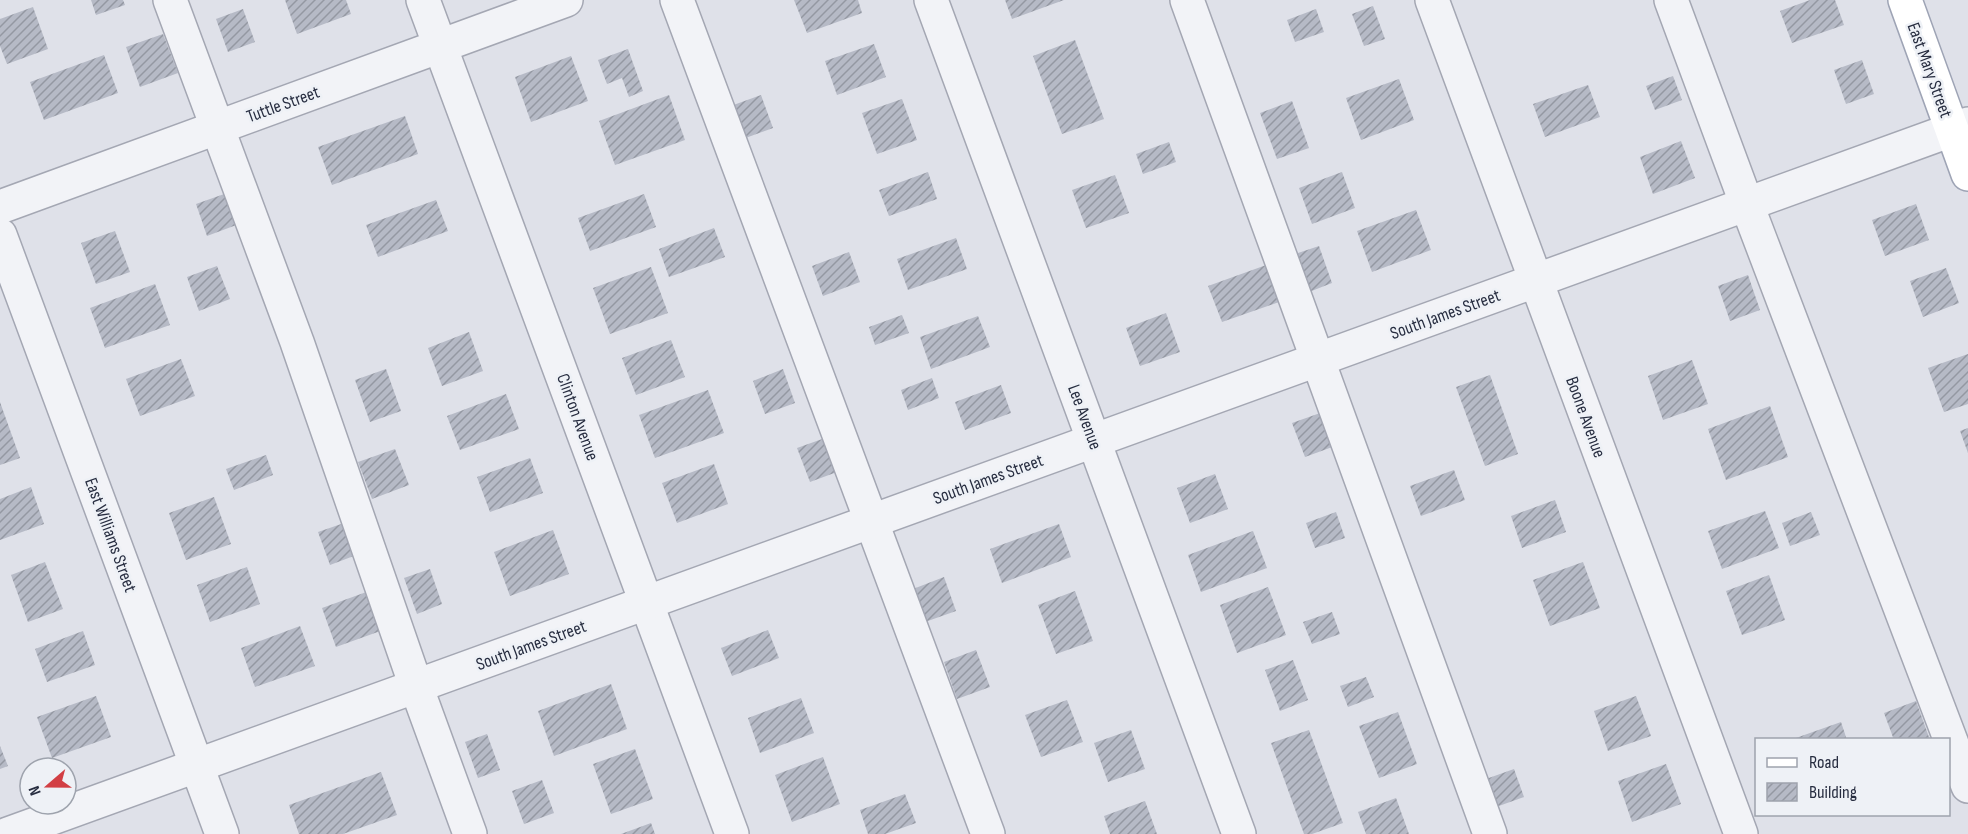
<svg xmlns="http://www.w3.org/2000/svg" width="1968" height="834" font-family="'Sofia Sans Condensed',sans-serif">
<style>
.building{fill:url(#building-hatch)}
.lines{fill:none;stroke-linecap:round;stroke-linejoin:round}
.minor-casing{stroke:#a4a7b3;stroke-width:36}
.major-casing{stroke:#9ea4b5;stroke-width:36}
.minor{stroke:#f2f3f7;stroke-width:33}
.major{stroke:#fff;stroke-width:33}
.labels{text-anchor:middle;stroke-width:5;stroke-linejoin:round;paint-order:stroke}
.street-label{font-size:18px;fill:#272d40;stroke:#eef1f6}
</style>
<defs>
<pattern id="building-hatch" width="6" height="6" patternUnits="userSpaceOnUse" patternTransform="scale(1.5)"><rect width="6" height="6" fill="#b6bac6"/><path d="M-1 1l2-2M0 6l6-6M5 7l2-2" fill="none" stroke="#9498a2"/></pattern>
</defs>
<rect width="100%" height="100%" fill="#dfe1e9"/>
<g class="building">
<path d="M 91,0 L 123,0 L 125,5 L 96,15 Z"/>
<path d="M 285,0 L 346,0 L 351,14 L 297,34 Z"/>
<path d="M 794,0 L 858,0 L 862,13 L 807,33 Z"/>
<path d="M 1005,0 L 1064,0 L 1012,19 Z"/>
<path d="M 1810,0 L 1835,0 L 1844,25 L 1792,43 L 1780,11 Z"/>
<path d="M 1373,6 L 1385,39 L 1364,46 L 1352,14 Z"/>
<path d="M 33,7 L 48,49 L 7,64 L 0,46 L 0,19 Z"/>
<path d="M 243,9 L 255,42 L 228,52 L 216,19 Z"/>
<path d="M 1316,9 L 1324,32 L 1295,42 L 1287,20 Z"/>
<path d="M 163,34 L 178,73 L 140,87 L 126,47 Z"/>
<path d="M 1075,40 L 1104,119 L 1062,134 L 1033,56 Z"/>
<path d="M 874,44 L 886,77 L 837,95 L 825,61 Z"/>
<path d="M 628,49 L 643,91 L 629,97 L 622,78 L 607,84 L 598,60 Z"/>
<path d="M 104,55 L 118,93 L 44,120 L 30,82 Z"/>
<path d="M 571,56 L 588,101 L 531,122 L 515,77 Z"/>
<path d="M 1862,60 L 1874,94 L 1846,104 L 1834,70 Z"/>
<path d="M 1673,76 L 1682,100 L 1655,110 L 1646,86 Z"/>
<path d="M 1399,79 L 1414,120 L 1361,140 L 1346,98 Z"/>
<path d="M 1588,85 L 1600,117 L 1545,137 L 1533,104 Z"/>
<path d="M 669,95 L 685,140 L 615,165 L 599,121 Z"/>
<path d="M 761,95 L 773,128 L 740,140 L 728,107 Z"/>
<path d="M 902,99 L 917,140 L 877,154 L 862,113 Z"/>
<path d="M 1292,101 L 1309,148 L 1277,159 L 1260,113 Z"/>
<path d="M 405,116 L 418,154 L 332,185 L 318,147 Z"/>
<path d="M 1681,141 L 1695,178 L 1653,194 L 1640,157 Z"/>
<path d="M 1169,142 L 1176,162 L 1143,174 L 1136,154 Z"/>
<path d="M 928,172 L 937,199 L 889,216 L 879,190 Z"/>
<path d="M 1342,172 L 1355,208 L 1312,224 L 1299,188 Z"/>
<path d="M 1115,175 L 1129,213 L 1086,228 L 1072,190 Z"/>
<path d="M 227,193 L 239,224 L 207,236 L 196,204 Z"/>
<path d="M 644,194 L 656,227 L 590,251 L 578,218 Z"/>
<path d="M 436,200 L 448,231 L 378,257 L 366,225 Z"/>
<path d="M 1916,204 L 1929,240 L 1885,256 L 1872,220 Z"/>
<path d="M 1416,210 L 1431,250 L 1372,272 L 1357,231 Z"/>
<path d="M 714,228 L 725,257 L 669,277 L 659,249 Z"/>
<path d="M 115,231 L 130,272 L 96,284 L 81,243 Z"/>
<path d="M 956,238 L 967,269 L 908,290 L 897,259 Z"/>
<path d="M 1319,246 L 1332,283 L 1309,292 L 1295,254 Z"/>
<path d="M 849,252 L 860,282 L 823,296 L 812,266 Z"/>
<path d="M 1269,264 L 1282,301 L 1222,322 L 1208,286 Z"/>
<path d="M 217,266 L 230,299 L 199,311 L 187,277 Z"/>
<path d="M 651,267 L 668,313 L 610,334 L 593,288 Z"/>
<path d="M 1946,268 L 1959,303 L 1923,317 L 1910,281 Z"/>
<path d="M 1748,275 L 1760,310 L 1730,321 L 1718,286 Z"/>
<path d="M 155,284 L 170,325 L 105,348 L 90,308 Z"/>
<path d="M 1166,313 L 1180,352 L 1140,366 L 1126,328 Z"/>
<path d="M 902,315 L 909,333 L 875,345 L 869,327 Z"/>
<path d="M 978,316 L 990,347 L 931,369 L 920,337 Z"/>
<path d="M 469,332 L 483,371 L 442,386 L 428,348 Z"/>
<path d="M 671,340 L 685,377 L 636,395 L 622,358 Z"/>
<path d="M 1968,354 L 1968,404 L 1944,412 L 1928,368 Z"/>
<path d="M 181,359 L 195,396 L 140,416 L 126,379 Z"/>
<path d="M 1692,360 L 1708,404 L 1663,420 L 1648,376 Z"/>
<path d="M 386,369 L 401,411 L 370,422 L 355,380 Z"/>
<path d="M 783,369 L 795,403 L 765,414 L 753,381 Z"/>
<path d="M 1490,375 L 1518,454 L 1485,466 L 1456,387 Z"/>
<path d="M 932,378 L 939,398 L 908,410 L 901,390 Z"/>
<path d="M 1001,385 L 1011,413 L 965,430 L 955,402 Z"/>
<path d="M 708,390 L 724,433 L 655,458 L 639,415 Z"/>
<path d="M 506,394 L 519,429 L 460,450 L 447,416 Z"/>
<path d="M 0,402 L 20,458 L 0,465 Z"/>
<path d="M 1770,406 L 1788,457 L 1726,480 L 1708,429 Z"/>
<path d="M 1323,412 L 1335,446 L 1305,457 L 1292,423 Z"/>
<path d="M 1968,428 L 1968,453 L 1960,431 Z"/>
<path d="M 825,438 L 837,472 L 810,482 L 797,448 Z"/>
<path d="M 395,449 L 409,485 L 372,499 L 358,462 Z"/>
<path d="M 266,455 L 273,475 L 234,490 L 226,469 Z"/>
<path d="M 530,458 L 543,493 L 490,512 L 477,477 Z"/>
<path d="M 714,464 L 728,504 L 677,523 L 662,483 Z"/>
<path d="M 1454,470 L 1465,500 L 1421,516 L 1410,486 Z"/>
<path d="M 1215,474 L 1228,509 L 1190,523 L 1177,488 Z"/>
<path d="M 31,487 L 44,524 L 0,540 L 0,499 Z"/>
<path d="M 214,497 L 231,544 L 186,560 L 169,513 Z"/>
<path d="M 1555,500 L 1566,532 L 1522,548 L 1511,516 Z"/>
<path d="M 1765,511 L 1779,548 L 1722,569 L 1708,531 Z"/>
<path d="M 1336,512 L 1345,538 L 1315,548 L 1306,523 Z"/>
<path d="M 1811,512 L 1820,535 L 1790,546 L 1782,523 Z"/>
<path d="M 347,522 L 359,554 L 330,565 L 318,532 Z"/>
<path d="M 1059,524 L 1071,557 L 1002,583 L 990,549 Z"/>
<path d="M 553,530 L 569,574 L 510,596 L 494,552 Z"/>
<path d="M 1253,531 L 1267,568 L 1201,592 L 1188,555 Z"/>
<path d="M 45,562 L 63,609 L 28,622 L 11,575 Z"/>
<path d="M 1583,562 L 1600,608 L 1550,626 L 1533,580 Z"/>
<path d="M 247,567 L 260,604 L 210,622 L 197,585 Z"/>
<path d="M 430,569 L 442,604 L 417,614 L 404,578 Z"/>
<path d="M 1769,575 L 1785,620 L 1742,635 L 1726,591 Z"/>
<path d="M 944,577 L 956,611 L 925,622 L 913,589 Z"/>
<path d="M 1268,587 L 1286,635 L 1237,653 L 1220,605 Z"/>
<path d="M 372,590 L 386,629 L 336,647 L 322,608 Z"/>
<path d="M 1075,591 L 1093,641 L 1056,654 L 1038,605 Z"/>
<path d="M 1332,612 L 1340,634 L 1312,644 L 1303,622 Z"/>
<path d="M 300,626 L 315,666 L 255,687 L 241,648 Z"/>
<path d="M 768,630 L 779,658 L 732,676 L 721,648 Z"/>
<path d="M 83,631 L 95,665 L 47,682 L 35,649 Z"/>
<path d="M 976,650 L 990,687 L 957,699 L 944,662 Z"/>
<path d="M 1293,660 L 1308,700 L 1280,711 L 1265,670 Z"/>
<path d="M 1366,677 L 1374,697 L 1348,707 L 1340,686 Z"/>
<path d="M 611,684 L 627,729 L 554,756 L 538,711 Z"/>
<path d="M 96,696 L 111,737 L 52,758 L 37,717 Z"/>
<path d="M 1636,696 L 1651,736 L 1608,751 L 1594,711 Z"/>
<path d="M 801,698 L 814,733 L 760,753 L 748,718 Z"/>
<path d="M 1067,700 L 1083,742 L 1041,757 L 1025,715 Z"/>
<path d="M 1916,701 L 1930,740 L 1894,740 L 1884,713 Z"/>
<path d="M 1398,712 L 1417,764 L 1379,778 L 1359,726 Z"/>
<path d="M 1841,722 L 1847,740 L 1793,740 L 1793,739 Z"/>
<path d="M 1131,730 L 1145,769 L 1108,782 L 1094,743 Z"/>
<path d="M 1309,730 L 1343,823 L 1312,834 L 1304,834 L 1271,743 Z"/>
<path d="M 487,734 L 500,770 L 478,778 L 465,742 Z"/>
<path d="M 0,746 L 8,766 L 0,769 Z"/>
<path d="M 635,749 L 653,799 L 611,814 L 593,764 Z"/>
<path d="M 823,757 L 840,804 L 792,822 L 775,775 Z"/>
<path d="M 1666,764 L 1681,804 L 1632,822 L 1618,781 Z"/>
<path d="M 1514,769 L 1524,797 L 1496,807 L 1486,779 Z"/>
<path d="M 381,772 L 397,815 L 343,834 L 299,834 L 289,805 Z"/>
<path d="M 542,780 L 554,813 L 524,824 L 512,791 Z"/>
<path d="M 905,794 L 916,823 L 885,834 L 868,834 L 860,810 Z"/>
<path d="M 1396,798 L 1409,834 L 1366,834 L 1358,812 Z"/>
<path d="M 1145,801 L 1157,834 L 1110,834 L 1104,816 Z"/>
<path d="M 651,823 L 655,834 L 621,834 Z"/>
</g>
<g class="lines">
<defs>
<g id="minor">
<path d="M 170,0 L 297,342 L 416,686 L 470,834"/>
<path d="M 423,0 L 732,834"/>
<path d="M 677,0 L 988,834"/>
<path d="M 931,0 L 1239,834"/>
<path d="M 1187,0 L 1490,834"/>
<path d="M 1432,0 L 1741,834"/>
<path d="M 1671,0 L 1747,205 L 1968,786"/>
<path d="M 0,207 L 566,0"/>
<path d="M 0,235 L 222,834"/>
<path d="M 8,834 L 1968,124"/>
</g>
<path id="major" d="M 1905,0 L 1968,174"/>
</defs>
<use href="#minor" class="minor-casing"/>
<use href="#major" class="major-casing"/>
<use href="#minor" class="minor"/>
<use href="#major" class="major"/>
</g>
<g class="labels">
<g class="street-label">
<text transform="translate(1930 70) rotate(70)" y="6">East Mary Street</text>
<text transform="translate(283 104) rotate(-20)" y="6">Tuttle Street</text>
<text transform="translate(1445 314) rotate(-20)" y="6">South James Street</text>
<text transform="translate(578 417) rotate(70)" y="6">Clinton Avenue</text>
<text transform="translate(1085 417) rotate(70)" y="6">Lee Avenue</text>
<text transform="translate(1586 417) rotate(70)" y="6">Boone Avenue</text>
<text transform="translate(988 479) rotate(-20)" y="6">South James Street</text>
<text transform="translate(111 535) rotate(70)" y="6">East Williams Street</text>
<text transform="translate(531 645) rotate(-20)" y="6">South James Street</text>
</g>
</g>
<rect x="1755" y="738" width="195" height="78" fill="#eef1f6" stroke="#9ea3ad" stroke-width="1.5"/>
<rect x="1767" y="758" width="30" height="9" fill="#ffffff" stroke="#9ea3ad" stroke-width="1.5"/>
<text x="1809" y="768" font-size="18" fill="#272d40">Road</text>
<rect x="1767" y="783" width="30" height="18" fill="url(#building-hatch)" stroke="#9ea3ad" stroke-width="1.5"/>
<text x="1809" y="798" font-size="18" fill="#272d40">Building</text>
<g transform="translate(48 786) rotate(250)"><circle r="28" fill="#eef1f6" stroke="#9ea3ad" stroke-width="1.5"/>
<path d="M0-4.5L10 22L0 15L-10 22Z" fill="#d23f44"/>
<text y="-9" font-size="16" font-weight="bold" text-anchor="middle" fill="#272d40">N</text>
</g>
</svg>
